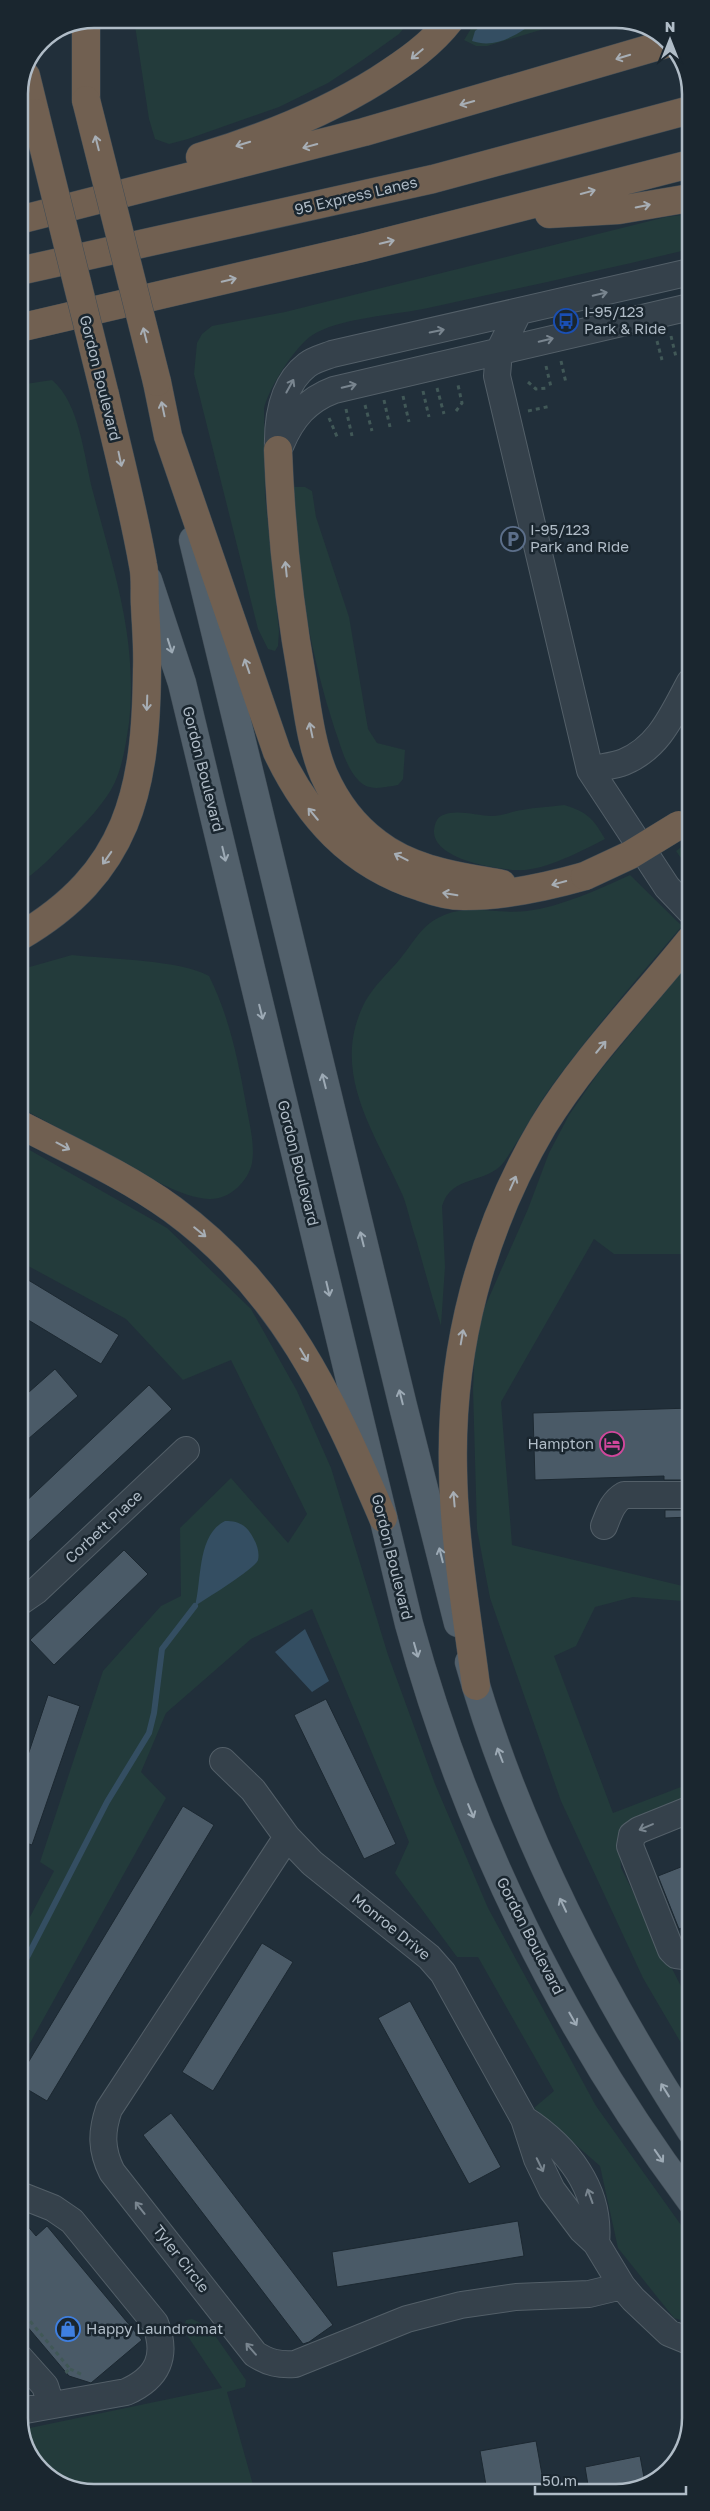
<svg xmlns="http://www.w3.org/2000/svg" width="710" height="2511" font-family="'Golos Text',sans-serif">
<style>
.green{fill:#233b3b}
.water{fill:#344e62}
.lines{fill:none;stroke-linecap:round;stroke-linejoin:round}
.stream{stroke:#344e62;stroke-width:6}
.building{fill:#4a5a67;stroke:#1c2831}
.minor-casing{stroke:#535f68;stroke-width:28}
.major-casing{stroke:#3e4a54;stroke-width:29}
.highway-casing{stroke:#404c55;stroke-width:29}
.path{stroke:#415857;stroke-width:3;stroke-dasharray:4 4;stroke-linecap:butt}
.minor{stroke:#35414b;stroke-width:26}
.major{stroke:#52606b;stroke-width:28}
.highway{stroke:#716051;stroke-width:28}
.highway-bridge-casing{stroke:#404c55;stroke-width:29;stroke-linecap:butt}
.highway-bridge{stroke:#716051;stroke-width:28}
.oneway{stroke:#a7aeb5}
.oneway2{stroke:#79858f}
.oneway3{stroke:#9daab5}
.labels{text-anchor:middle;stroke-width:5;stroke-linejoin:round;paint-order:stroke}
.street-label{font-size:15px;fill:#b0bcc7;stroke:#1a262f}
.poi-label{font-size:15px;fill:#b0bcc7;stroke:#1a262f;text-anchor:start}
.rim{fill:none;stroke:#b0bcc7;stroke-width:2.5}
</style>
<rect width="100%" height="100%" fill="#212f3a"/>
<!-- green -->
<path class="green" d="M134 19H411L399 34 364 59 328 83 279 107 188 139 169 144 155 139 149 119Z
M477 19H577L487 46H476L464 40Z
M690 214V249C603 270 515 289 428 308 395 315 337 318 311 336 294 348 269 388 264 408L265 495 279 631 278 646 275 651 268 649 258 629 194 374 197 343 202 334 212 326 285 312 666 217Z
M52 380C80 403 84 458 93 492 114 572 138 639 129 723 126 743 123 764 115 782 105 804 84 824 67 841 52 856 38 872 19 883V385Z
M289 487H305L312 491 316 517 349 617 368 729 377 743 405 750 403 779 398 785C384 787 370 792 359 781 346 768 341 746 335 730 309 651 297 570 289 487Z
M564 805C587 812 593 818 605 839 581 851 543 872 516 870 494 869 432 859 434 830 435 823 437 817 443 815 458 809 477 816 492 816 502 816 513 811 522 810 536 807 550 807 564 805Z
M690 840V871L676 851Z
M630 875 682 926C636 980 590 1033 548 1091 532 1114 520 1139 504 1162 486 1185 452 1174 442 1206L445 1267 441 1326C432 1297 424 1268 416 1239 411 1225 408 1209 403 1196 375 1132 328 1071 366 1000 375 985 389 972 400 959 412 945 420 927 438 918 467 902 496 915 527 911 563 906 597 890 630 875Z
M72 955C107 959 182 960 209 976 230 1018 239 1064 247 1110 250 1126 255 1146 252 1163 248 1182 229 1200 209 1199 181 1198 144 1174 119 1161 86 1143 53 1125 19 1107V970Z
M690 962 691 1254H614L594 1239 501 1402 512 1545 691 1588V1606L682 1601 633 1597 595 1607 576 1646 554 1656 613 1813 686 1785 683 1728 691 1727V1801L619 1841 621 1868 691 2006V2060L643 1978 561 1801 490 1598 477 1529 473 1389 475 1345 483 1311 528 1209 549 1153 569 1115 599 1072Z
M19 1144 167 1228 251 1309 297 1391 331 1468 388 1655 435 1784 488 1908 596 2106 691 2239V2323L674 2318 618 2248 600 2166 534 2108 554 2091 478 1957H457L395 1873 409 1842 312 1609 251 1639 166 1713 141 1772 166 1798 20 2061V1936L54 1871 40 1862 103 1671 161 1606 181 1596 180 1528 231 1478 288 1543 307 1514 231 1360 183 1380 126 1319 19 1261Z
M192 2319 209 2327 246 2380 245 2387 227 2392 255 2492H88L44 2474 20 2430 222 2388 183 2329 186 2320Z"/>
<!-- water -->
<path class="water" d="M490 19H540C520 32 498 50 472 41L475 31Z
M225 1521C237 1521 245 1524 251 1534 256 1542 260 1551 258 1560 256 1568 206 1599 195 1606 202 1579 197 1535 225 1521Z
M305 1629 329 1681 312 1692 275 1652Z"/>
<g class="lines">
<!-- stream -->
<path class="stream" d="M20 1971 107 1802 149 1733 154 1713 162 1649 195 1606"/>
</g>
<!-- building -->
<path class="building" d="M20 1275 119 1335 101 1364 20 1315Z
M55 1369 78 1396 20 1446V1400Z
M149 1385 172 1409 20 1550V1507Z
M691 1408V1480H664V1476L535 1480 533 1413Z
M665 1510H691V1517L665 1518Z
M124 1550 148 1574 54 1665 30 1640Z
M48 1695 80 1706 32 1845 20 1841V1779Z
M326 1699 396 1844 364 1859 294 1715Z
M183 1806 214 1825 47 2101 20 2085V2076Z
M691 1863V1924L679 1929 658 1876Z
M262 1943 293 1962 213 2091 182 2072Z
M410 2001 501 2167 469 2184 378 2018Z
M171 2113 333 2325 309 2342 303 2344 143 2135Z
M20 2217 36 2236 47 2226 142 2340 91 2383 69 2376 20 2318Z
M518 2221 524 2256 337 2287 332 2252Z
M536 2441 545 2491H487L480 2451Z
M640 2456 645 2483 632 2491H589L585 2467Z"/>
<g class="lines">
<defs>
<path id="minor" d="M518 313 499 351 497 376 590 770 667 887 690 911
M281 444C292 418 307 400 334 390L690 307
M278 450C277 420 281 385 307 365 313 360 324 357 332 354L690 272
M590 770C601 767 614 766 624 762 660 747 673 713 690 682
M604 1526C609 1514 612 1502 624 1495H691
M20 1602 36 1591 186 1450
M223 1761 253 1790 287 1837 312 1863 429 1957 443 1973 524 2119 537 2159 552 2190 582 2230 596 2243 622 2286 633 2299 669 2333 691 2342
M691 1809 639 1830 632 1835 630 1846 671 1950 676 1955 691 1957
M287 1837 109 2109C101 2132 101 2150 112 2172L255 2354C269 2363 279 2365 295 2364L407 2319 461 2305 516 2297 589 2294 622 2286
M524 2119C567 2147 601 2189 596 2243
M20 2195 53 2208 72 2221 155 2323C168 2356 158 2378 126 2392L20 2411
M20 2358 45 2386 51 2405"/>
<path id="major" d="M193 540 403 1406 458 1623
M148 580 182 683 409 1624C466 1832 562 2028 691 2201
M469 1662C516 1829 597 1986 691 2131"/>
<path id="highway" d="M26 76 35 113
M86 100V21
M200 157C263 138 322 115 378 80 406 62 431 45 451 19
M549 214 619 210 690 198
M19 220 364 132 669 43
M19 271 433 179 690 110
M19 328 362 248 690 164
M157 382 168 436 277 752C308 817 351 865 421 887 435 892 451 897 466 896 506 896 546 887 585 876
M278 450C281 529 289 606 303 683 308 714 312 747 324 775 336 802 354 826 377 843 413 871 460 876 502 884
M19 937C129 873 146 790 147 670 148 649 146 628 145 606 144 593 146 578 143 565 133 508 118 451 105 395
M19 1124C71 1151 125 1175 172 1209 282 1289 331 1397 383 1518
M476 1686C467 1615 454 1542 453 1470 450 1349 481 1231 543 1126 584 1059 641 1001 690 940"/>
</defs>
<!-- minor casing -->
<use href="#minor" class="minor-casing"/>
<!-- major casing -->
<use href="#major" class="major-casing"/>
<!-- highway casing -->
<use href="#highway" class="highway-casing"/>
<!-- path -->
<path class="path" d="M687 334 690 345
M671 336 676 357
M657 341 662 360
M561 361 566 383
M546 366 551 387
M528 382 536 389 547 388
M437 388 444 414
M423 391 429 417
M403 396 409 422
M384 400 390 427
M365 405 372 431
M346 409 352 436
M456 411 462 403 458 385
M528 411 551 406
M329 418 338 439
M20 2309 70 2369 64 2374
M70 2369 83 2375"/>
<!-- minor -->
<use href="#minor" class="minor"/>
<!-- major -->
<use href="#major" class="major"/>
<!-- highway -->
<use href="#highway" class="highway"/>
<defs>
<path id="highway-bridge" d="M86 100 157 382
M35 113 105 395
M585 876 630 855 679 825"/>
</defs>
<!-- highway-bridge casing -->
<use href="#highway-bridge" class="highway-bridge-casing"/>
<!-- highway-bridge -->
<use href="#highway-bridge" class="highway-bridge"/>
</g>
<!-- one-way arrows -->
<defs><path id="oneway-shaft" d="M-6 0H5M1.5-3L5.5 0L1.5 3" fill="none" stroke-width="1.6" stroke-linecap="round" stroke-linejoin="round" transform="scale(1.25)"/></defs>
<g class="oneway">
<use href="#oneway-shaft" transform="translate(417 54) rotate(140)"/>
<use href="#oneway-shaft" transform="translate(623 57) rotate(163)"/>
<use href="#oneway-shaft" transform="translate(467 103) rotate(164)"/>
<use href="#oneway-shaft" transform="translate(97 143) rotate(-104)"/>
<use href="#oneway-shaft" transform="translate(243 144) rotate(163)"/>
<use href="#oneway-shaft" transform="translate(310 146) rotate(165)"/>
<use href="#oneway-shaft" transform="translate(588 192) rotate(-15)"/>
<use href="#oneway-shaft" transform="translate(643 206) rotate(-11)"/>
<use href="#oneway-shaft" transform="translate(387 242) rotate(-14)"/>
<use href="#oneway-shaft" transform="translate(229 280) rotate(-13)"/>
<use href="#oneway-shaft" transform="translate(145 335) rotate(-104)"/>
<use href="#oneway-shaft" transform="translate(163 409) rotate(-102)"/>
<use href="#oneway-shaft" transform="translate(120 459) rotate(78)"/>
<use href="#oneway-shaft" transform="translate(286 569) rotate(-96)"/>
<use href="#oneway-shaft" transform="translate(247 666) rotate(-109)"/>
<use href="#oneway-shaft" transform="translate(147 703) rotate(92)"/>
<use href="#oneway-shaft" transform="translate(311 730) rotate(-102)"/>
<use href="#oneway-shaft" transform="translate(313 814) rotate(-130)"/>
<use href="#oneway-shaft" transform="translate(401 857) rotate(-153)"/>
<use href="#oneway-shaft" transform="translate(107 858) rotate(125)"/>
<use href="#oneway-shaft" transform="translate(559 883) rotate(165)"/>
<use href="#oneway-shaft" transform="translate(450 894) rotate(-171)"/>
<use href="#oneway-shaft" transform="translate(601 1047) rotate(-50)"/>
<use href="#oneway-shaft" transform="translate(63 1146) rotate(28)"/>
<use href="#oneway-shaft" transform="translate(513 1183) rotate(-66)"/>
<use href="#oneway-shaft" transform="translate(200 1232) rotate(39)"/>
<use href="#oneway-shaft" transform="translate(462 1337) rotate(-80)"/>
<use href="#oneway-shaft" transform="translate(304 1355) rotate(59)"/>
<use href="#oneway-shaft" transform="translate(454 1499) rotate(-95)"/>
</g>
<g class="oneway2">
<use href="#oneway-shaft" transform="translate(600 294) rotate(-13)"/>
<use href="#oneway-shaft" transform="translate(437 331) rotate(-12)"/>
<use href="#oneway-shaft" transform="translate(546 340) rotate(-13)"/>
<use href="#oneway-shaft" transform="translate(290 386) rotate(-61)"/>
<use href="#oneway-shaft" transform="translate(349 386) rotate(-13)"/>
<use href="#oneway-shaft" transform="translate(646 1827) rotate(157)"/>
<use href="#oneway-shaft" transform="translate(540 2165) rotate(64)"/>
<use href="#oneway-shaft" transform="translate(590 2196) rotate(-110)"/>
<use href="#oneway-shaft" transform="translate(140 2208) rotate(-128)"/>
<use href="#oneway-shaft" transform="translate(251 2349) rotate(-131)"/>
</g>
<g class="oneway3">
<use href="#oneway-shaft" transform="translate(170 646) rotate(72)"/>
<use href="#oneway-shaft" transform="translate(224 854) rotate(77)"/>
<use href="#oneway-shaft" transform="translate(261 1012) rotate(76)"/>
<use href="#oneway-shaft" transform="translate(324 1081) rotate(-104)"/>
<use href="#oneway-shaft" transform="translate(362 1239) rotate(-104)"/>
<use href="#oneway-shaft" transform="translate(328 1289) rotate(77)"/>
<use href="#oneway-shaft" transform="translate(401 1397) rotate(-104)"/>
<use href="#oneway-shaft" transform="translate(441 1555) rotate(-104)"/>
<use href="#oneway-shaft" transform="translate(416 1650) rotate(74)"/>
<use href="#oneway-shaft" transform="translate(500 1755) rotate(-111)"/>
<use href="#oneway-shaft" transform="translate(471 1811) rotate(67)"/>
<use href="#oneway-shaft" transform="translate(563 1905) rotate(-115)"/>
<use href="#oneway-shaft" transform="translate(573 2019) rotate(60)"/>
<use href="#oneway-shaft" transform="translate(665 2090) rotate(-122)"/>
<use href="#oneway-shaft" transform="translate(659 2156) rotate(55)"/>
</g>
<!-- icons -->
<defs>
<symbol id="bus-ring" viewBox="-11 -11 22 22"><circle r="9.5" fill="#1a262f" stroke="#1a4fb4" stroke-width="1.5"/><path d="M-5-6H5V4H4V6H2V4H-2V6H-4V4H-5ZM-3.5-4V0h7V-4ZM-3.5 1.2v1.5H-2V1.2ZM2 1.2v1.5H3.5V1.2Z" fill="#1a4fb4"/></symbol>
<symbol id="parking-ring" viewBox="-11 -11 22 22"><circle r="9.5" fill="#1a262f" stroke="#5c6f8a" stroke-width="1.5"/><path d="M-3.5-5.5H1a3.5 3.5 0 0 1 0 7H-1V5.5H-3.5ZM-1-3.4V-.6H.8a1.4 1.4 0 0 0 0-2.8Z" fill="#5c6f8a"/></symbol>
<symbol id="hotel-ring" viewBox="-11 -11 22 22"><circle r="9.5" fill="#1a262f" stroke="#d1479c" stroke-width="1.5"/><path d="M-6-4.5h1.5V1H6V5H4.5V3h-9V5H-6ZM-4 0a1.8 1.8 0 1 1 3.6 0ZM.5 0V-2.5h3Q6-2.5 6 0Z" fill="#d1479c"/></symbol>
<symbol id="shop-ring" viewBox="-11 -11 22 22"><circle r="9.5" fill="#1a262f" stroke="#3f7fe0" stroke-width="1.5"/><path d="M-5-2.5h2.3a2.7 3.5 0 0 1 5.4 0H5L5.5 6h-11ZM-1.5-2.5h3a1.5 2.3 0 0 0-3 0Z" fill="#3f7fe0"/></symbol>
</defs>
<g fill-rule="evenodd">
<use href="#bus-ring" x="552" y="307" width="28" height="28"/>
<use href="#parking-ring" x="499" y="525" width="28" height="28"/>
<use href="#hotel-ring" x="598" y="1430" width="28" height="28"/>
<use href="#shop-ring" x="54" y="2315" width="28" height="28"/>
</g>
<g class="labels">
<!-- street labels -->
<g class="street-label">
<text transform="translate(356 196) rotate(-13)" y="5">95 Express Lanes</text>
<text transform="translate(100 378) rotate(76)" y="5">Gordon Boulevard</text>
<text transform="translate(203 769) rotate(76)" y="5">Gordon Boulevard</text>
<text transform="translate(298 1163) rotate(76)" y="5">Gordon Boulevard</text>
<text transform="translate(104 1527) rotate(-43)" y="5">Corbett Place</text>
<text transform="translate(392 1557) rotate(76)" y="5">Gordon Boulevard</text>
<text transform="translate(391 1927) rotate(39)" y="5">Monroe Drive</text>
<text transform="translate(530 1936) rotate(63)" y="5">Gordon Boulevard</text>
<text transform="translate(181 2259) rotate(52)" y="5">Tyler Circle</text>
</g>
<!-- poi labels -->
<g class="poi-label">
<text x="584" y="317">I-95/123<tspan x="584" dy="17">Park &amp; Ride</tspan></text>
<text x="530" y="535">I-95/123<tspan x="530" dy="17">Park and Ride</tspan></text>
<text x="594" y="1449" text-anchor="end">Hampton</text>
<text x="86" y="2334">Happy Laundromat</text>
</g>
</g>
<!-- crop -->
<path d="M0 0H710V2511H0ZM94 28H616A66 66 0 0 1 682 94V2418A66 66 0 0 1 616 2484H94A66 66 0 0 1 28 2418V94A66 66 0 0 1 94 28Z" fill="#1a262f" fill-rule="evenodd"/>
<path class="rim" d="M94 28H616A66 66 0 0 1 682 94V2418A66 66 0 0 1 616 2484H94A66 66 0 0 1 28 2418V94A66 66 0 0 1 94 28Z"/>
<!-- north arrow -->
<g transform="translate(670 40)" stroke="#1a262f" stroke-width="4" paint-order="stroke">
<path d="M0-4L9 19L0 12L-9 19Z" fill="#b0bcc7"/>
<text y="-8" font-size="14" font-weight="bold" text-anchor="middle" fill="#b0bcc7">N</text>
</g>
<!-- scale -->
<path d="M535 2486v8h151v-8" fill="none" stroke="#b0bcc7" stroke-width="2.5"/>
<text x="542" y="2486" font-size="15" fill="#b0bcc7" stroke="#1a262f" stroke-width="4" paint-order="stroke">50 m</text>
</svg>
